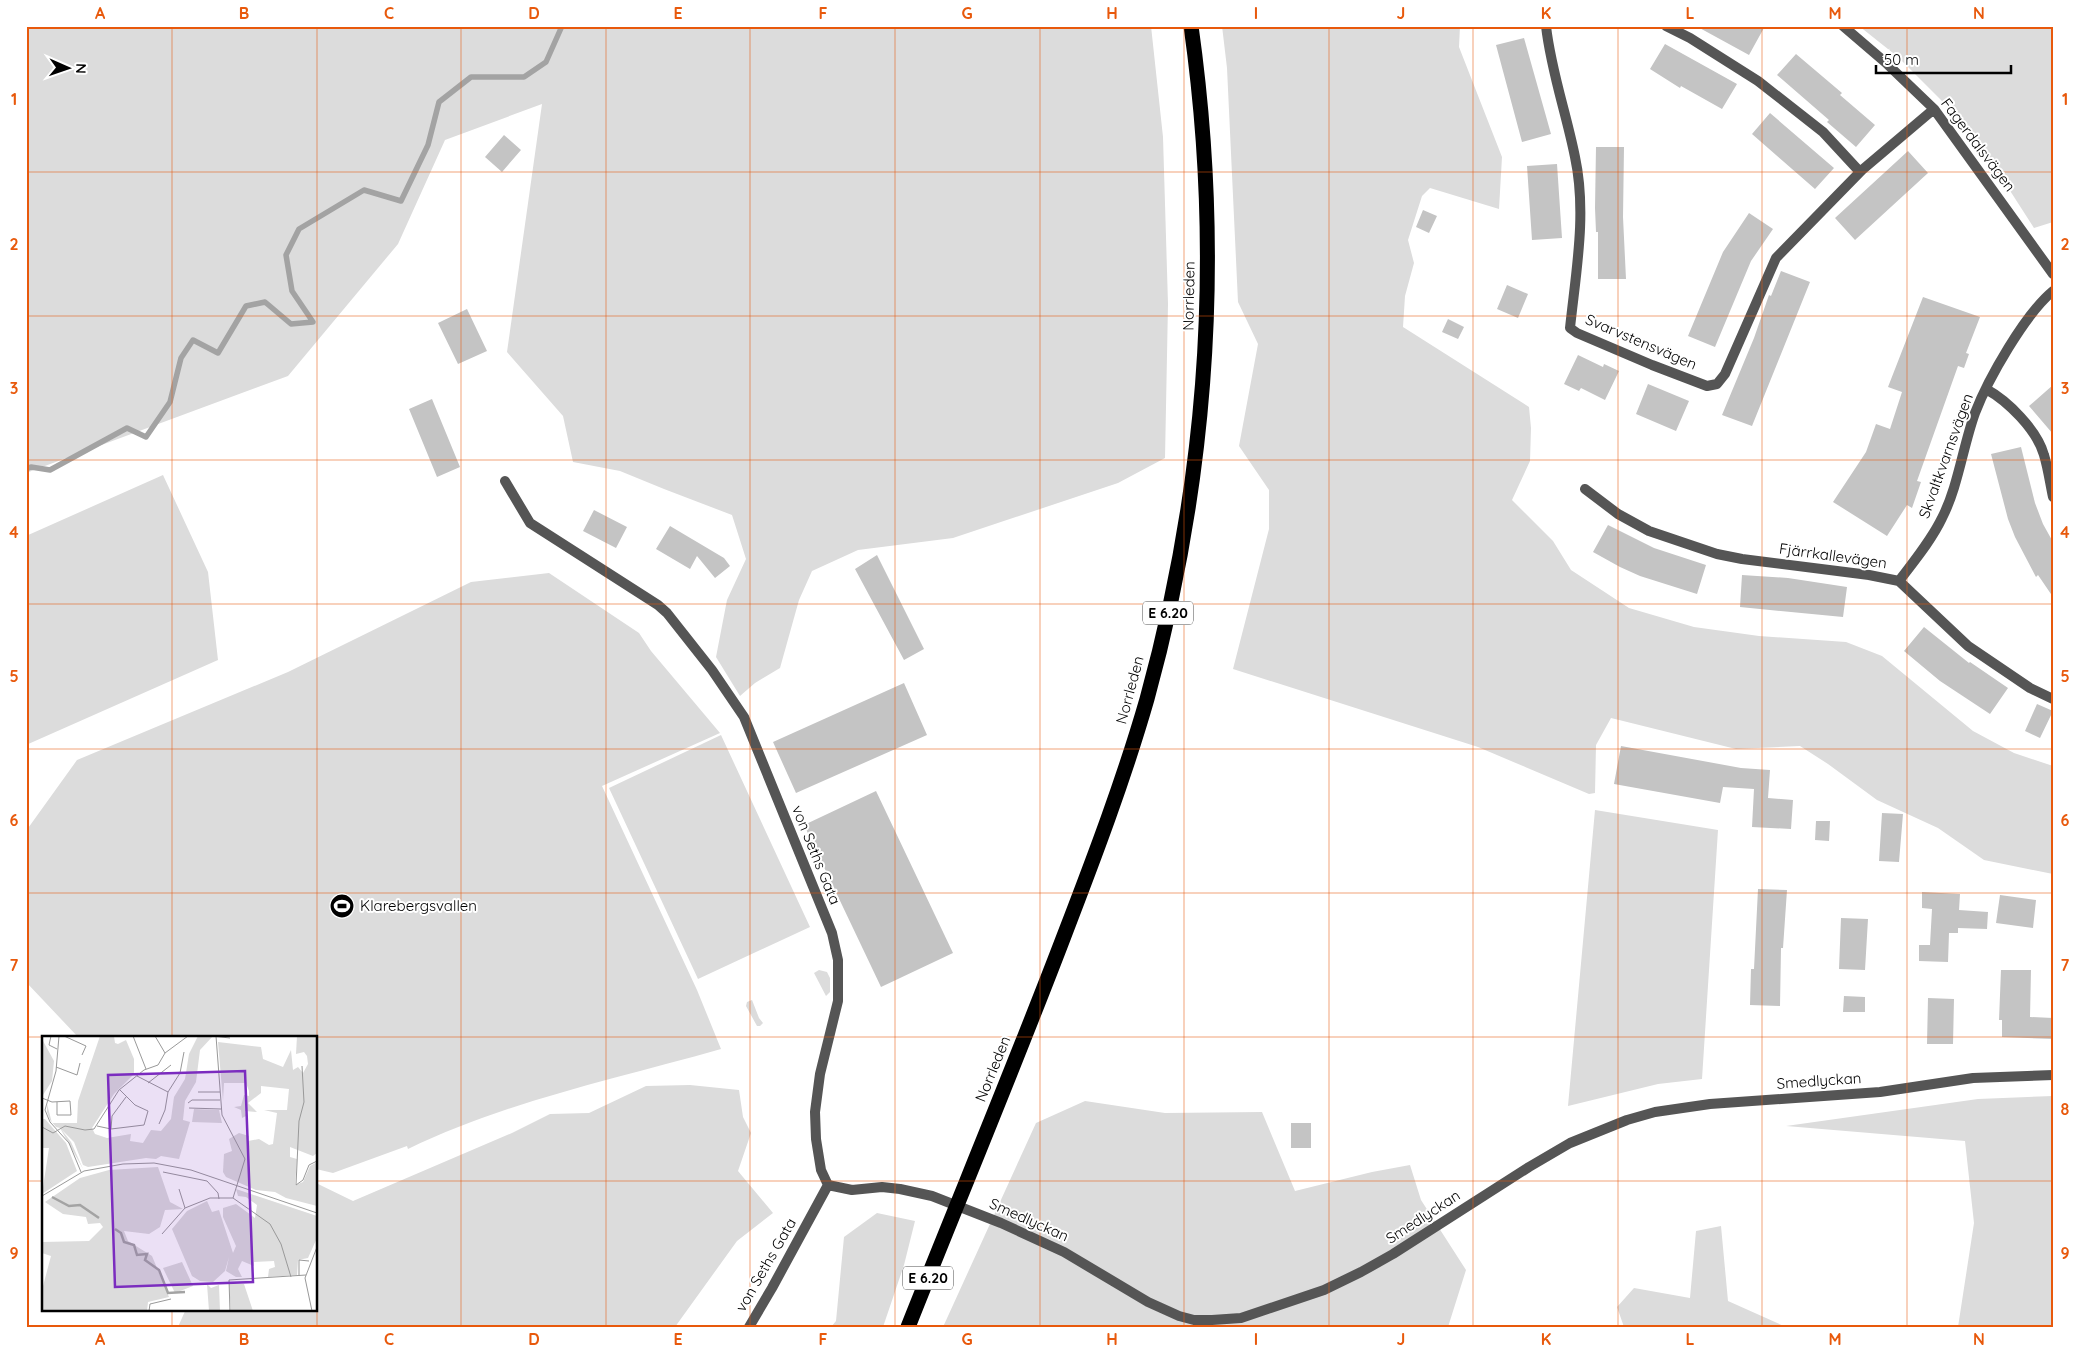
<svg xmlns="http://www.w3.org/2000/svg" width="2079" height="1353" font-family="Quicksand,sans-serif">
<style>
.green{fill:#dcdcdc}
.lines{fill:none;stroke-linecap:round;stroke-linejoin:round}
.stream{stroke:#a3a3a3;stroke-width:5.5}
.building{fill:#c4c4c4}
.street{stroke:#555;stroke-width:10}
.highway{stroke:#000;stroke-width:15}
.grid{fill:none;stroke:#e8590c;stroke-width:1;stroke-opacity:0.55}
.labels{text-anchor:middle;stroke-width:4;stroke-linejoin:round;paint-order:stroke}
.shield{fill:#fff;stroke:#4c4c4c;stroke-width:1}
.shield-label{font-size:14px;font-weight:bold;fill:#000}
.street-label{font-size:15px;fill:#000;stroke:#fff}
.poi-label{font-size:15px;fill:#000;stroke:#fff;text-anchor:start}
.inset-river{fill:none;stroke:#a3a3a3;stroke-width:2.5}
.inset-road{fill:none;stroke:#999;stroke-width:1}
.view{fill:#7b2cbf;fill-opacity:0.15;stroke:#7b2cbf;stroke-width:2.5}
.inset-edge{fill:none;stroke:#000;stroke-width:2.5}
.neatline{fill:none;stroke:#e8590c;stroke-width:2}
.grid-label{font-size:16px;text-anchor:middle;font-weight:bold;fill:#e8590c}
</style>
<rect width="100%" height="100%" fill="#fff"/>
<!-- green -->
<path class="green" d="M26 26H1151L1163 137 1168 304 1165 458 1118 483 953 538 858 550 812 571 799 600 780 668 755 683 740 696 716 657 727 600 746 559 732 515 664 489 620 471 573 462 563 416 507 352 542 104 445 140 398 244 288 376 26 473Z
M1222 26H1460L1459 47 1502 157 1499 209 1430 188 1422 196 1408 240 1414 263 1405 296 1403 327 1529 407 1531 428 1530 461 1512 500 1553 541 1571 570 1629 608 1694 627 1759 636 1846 642 1882 656 1973 731 2014 753 2053 766V874L1984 860 1938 828 1877 800 1828 764 1800 746 1736 749 1611 718 1596 745 1595 793 1589 794 1478 747 1233 669 1269 529V490L1239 446 1258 344 1238 302 1227 68Z
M1859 26H2053V222L2034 228 1971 130 1898 57Z
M163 475 208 572 218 660 26 745V536Z
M549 573 639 633 651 651 720 733 602 786 697 990 721 1049C616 1079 507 1101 408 1149L407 1146 333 1173 316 1169V1037H78L26 982V831L77 760 288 672 471 582Z
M721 735 810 927 698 979 609 788Z
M1595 810 1718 830 1702 1079 1658 1084 1568 1106Z
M819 970 827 972 830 978V992L826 996 814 973Z
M752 1000 759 1018 763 1023 760 1026H757L746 1006 747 1002Z
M690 1085 739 1090 743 1117 751 1133 738 1171 773 1213 737 1241 675 1327H178L186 1309H316V1183L353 1201 512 1133 550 1114 589 1113 646 1086Z
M2053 1096V1327H1958L1974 1223 1965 1141 1786 1126 1978 1099Z
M1085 1101 1165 1113 1262 1112 1295 1191 1372 1172 1410 1165 1421 1200 1466 1270 1448 1327H943L1036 1123Z
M877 1213 915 1221 904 1265 883 1327H831L836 1321 844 1237Z
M1721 1226 1728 1301 1786 1327H1624L1617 1307 1634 1288 1690 1298 1696 1231Z"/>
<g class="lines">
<!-- stream -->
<path class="stream" d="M26 469 31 467 50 470 127 428 146 437 170 402 181 358 193 340 218 353 246 306 265 302 291 324 313 322 292 291 286 255 299 229 364 190 401 201 428 145 439 102 471 77H524L546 62 562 26"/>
</g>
<!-- building -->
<path class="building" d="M1696 26H1765L1749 55Z
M1524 38 1551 134 1522 142 1496 45Z
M1665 44 1737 84 1722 109 1681 86 1680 88 1650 69Z
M1796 54 1842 93 1840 95 1875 125 1856 147 1827 122 1829 120 1777 75Z
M1770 113 1834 168 1815 189 1752 134Z
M504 135 521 150 502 172 485 157Z
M1596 147H1624L1623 217 1626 279H1598V232H1596L1595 208Z
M1908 151 1928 173 1855 240 1835 218Z
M1557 164 1562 238 1532 240 1527 166Z
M1423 210 1437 216 1429 233 1416 227Z
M1749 213 1773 229 1751 261 1715 347 1688 336 1723 252Z
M1781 271 1810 282 1752 426 1722 415 1754 338 1769 295 1771 296Z
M1507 285 1528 294 1518 318 1497 309Z
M1923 297 1980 317 1966 353 1969 354 1964 368 1958 366 1917 481 1921 482 1912 508 1907 505 1887 536 1833 502 1866 452 1876 424 1890 429 1902 392 1888 387Z
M467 309 487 351 458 364 438 323Z
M1448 319 1464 327 1458 339 1442 332Z
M1578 355 1603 367 1604 364 1619 371 1605 400 1581 388 1579 391 1564 384Z
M1648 384 1689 401 1676 431 1636 414Z
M2053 385V434L2029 406Z
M432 399 460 467 437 477 409 409Z
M2021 447 2035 503 2043 524 2053 542V597L2038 575 2036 577 2015 537 2008 519 1991 454Z
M594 510 627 527 616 548 583 531Z
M1608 525 1654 548 1706 565 1697 594 1640 576 1620 567 1593 552Z
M670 526 724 558 730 566 715 578 697 556 690 569 656 549Z
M877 555 924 649 904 660 855 569Z
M1742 575 1788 578 1847 587 1843 617 1740 607Z
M1924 627 1969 663 1970 662 2008 688 1990 714 1940 681 1904 651Z
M904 683 927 735 796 793 773 742Z
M2037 704 2053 711 2040 738 2025 731Z
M1621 746 1741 768 1770 770 1768 798 1793 800 1791 829 1752 827 1754 789 1723 787 1720 803 1614 784Z
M876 791 953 953 881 987 804 825Z
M1882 813 1903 814 1899 862 1879 861Z
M1816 821H1830L1829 841 1815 840Z
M1758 889 1787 890 1783 948H1781L1780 1006 1750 1005 1751 969H1754Z
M1922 892 1960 894 1959 910 1988 912 1987 929 1958 928V933H1949L1948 962 1919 961V945H1930L1932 909 1922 908Z
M2000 895 2036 900 2033 928 1996 923Z
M1841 918 1868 919 1865 970 1839 969Z
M2001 970H2031L2030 1017 2053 1018V1039L2002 1037V1020H1999Z
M1844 996 1865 997V1012H1843Z
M1928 998 1954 999 1953 1044H1927Z
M1291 1123H1311V1148H1291Z"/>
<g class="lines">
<!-- street -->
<path class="street" d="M1546 26C1551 71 1566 112 1575 157 1587 213 1576 271 1570 328L1577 333 1652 365 1707 386 1717 384 1725 374 1776 258 1862 170 1934 109
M1666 26 1690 38 1758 81 1823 132 1860 172
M1843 26 1885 62 1934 109 2053 274
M1986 389C2008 401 2037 430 2044 455 2048 468 2050 483 2053 497
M505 481 530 523 658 605 667 613 712 670 744 717 832 933 838 960V1001L820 1074 815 1112 816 1139 821 1170 828 1185
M1585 489 1618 514 1649 531 1717 554 1742 559 1869 575 1899 581 1968 646 2030 688 2053 699
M1899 581C1914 561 1931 541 1942 518 1958 487 1963 446 1975 413 1988 379 2025 314 2053 291
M828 1185 852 1190 882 1187 900 1189 932 1196 1001 1223 1064 1252 1148 1302 1179 1316 1194 1320H1212L1241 1318 1324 1290 1361 1272 1393 1254 1529 1167 1570 1143 1627 1120 1655 1112 1710 1104 1880 1092 1973 1078 2053 1075
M749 1327 772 1288 828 1185"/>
<!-- highway -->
<path class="highway" d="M908 1327C960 1196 1014 1067 1064 936 1094 858 1124 779 1147 699 1208 478 1223 253 1191 26"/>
</g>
<!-- grid -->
<path class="grid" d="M172 26V1037M317 26V1327M461 26V1327M606 26V1327M750 26V1327M895 26V1327M1040 26V1327M1184 26V1327M1329 26V1327M1473 26V1327M1618 26V1327M1762 26V1327M1907 26V1327M26 172H2053M26 316H2053M26 460H2053M26 604H2053M26 749H2053M26 893H2053M26 1037H44M316 1037H2053M26 1181H44M316 1181H2053M172 1309V1327"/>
<!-- icons -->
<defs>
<symbol id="stadium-disc" viewBox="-11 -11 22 22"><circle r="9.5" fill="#000" stroke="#fff"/><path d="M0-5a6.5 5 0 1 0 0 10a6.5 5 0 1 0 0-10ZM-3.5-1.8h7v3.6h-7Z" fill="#fff"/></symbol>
</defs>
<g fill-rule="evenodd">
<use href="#stadium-disc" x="328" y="892" width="28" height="28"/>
</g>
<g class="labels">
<!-- shield labels -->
<g class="shield">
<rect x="1143" y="601.5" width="50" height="23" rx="4"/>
<rect x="903" y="1266.5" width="50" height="23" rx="4"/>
</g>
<g class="shield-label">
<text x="1168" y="618">E 6.20</text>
<text x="928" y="1283">E 6.20</text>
</g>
<!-- street labels -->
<g class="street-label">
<text transform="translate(1978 145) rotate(53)" y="5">Fagerdalsvägen</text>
<text transform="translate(1189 296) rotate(-89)" y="5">Norrleden</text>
<text transform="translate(1641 342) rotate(23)" y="5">Svarvstensvägen</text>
<text transform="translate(1946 456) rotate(-70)" y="5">Skvaltkvarnsvägen</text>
<text transform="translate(1833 556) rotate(8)" y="5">Fjärrkallevägen</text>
<text transform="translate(1130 690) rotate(-75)" y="5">Norrleden</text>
<text transform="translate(816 855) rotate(68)" y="5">von Seths Gata</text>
<text transform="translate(993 1069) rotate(-68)" y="5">Norrleden</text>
<text transform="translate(1819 1081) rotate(-4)" y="5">Smedlyckan</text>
<text transform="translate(1423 1217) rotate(-33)" y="5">Smedlyckan</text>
<text transform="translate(1029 1220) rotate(24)" y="5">Smedlyckan</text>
<text transform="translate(766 1265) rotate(-60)" y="5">von Seths Gata</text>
</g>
<!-- poi labels -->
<g class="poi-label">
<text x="360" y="911">Klarebergsvallen</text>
</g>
</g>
<!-- overview -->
<g transform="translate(42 1036)">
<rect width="275" height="275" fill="#fff"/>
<path d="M58 0H72L73 7 76 8 84 4 92 23V38L72 58 50 92 53 98 65 102 89 98 88 105 101 107 109 94 119 95 129 83 132 61 143 43 147 18 156 0H171L158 14 154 46 143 65 141 84 148 86 137 123 119 120 114 123 104 122 46 131 41 129 32 106 19 93 29 106 41 133 18 92 14 91 8 84 5 76V68L10 87H35L36 65ZM255 0H275V117L271 120 248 111V121L255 123 253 149 261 146 268 130 275 126V170L244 162 233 156 214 154 184 141 181 136 182 118 190 115 187 103 197 97 207 100 206 105 217 103 227 109 231 108 235 77 222 74H245L247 53 219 50V57L206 67 215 76 203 75 204 80 200 82 199 74 192 71 199 70 202 59 207 60V55L204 47H182L181 65 176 6 219 11 221 23 241 31 249 14 251 34 256 31 261 37 266 28 265 20 262 16 254 18ZM0 3 12 25 10 45 1 59ZM152 73 177 74 180 87 150 86ZM0 83H3L24 107 35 135 0 158 7 112H0ZM116 131 128 166 141 173 123 174 118 191 107 198 82 195 86 205 110 220 127 261 106 266 105 275H0V254L9 220 0 217V206L47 205 61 191 58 187 46 188 44 181 21 178 3 166 38 142 67 134ZM194 153 275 180V202L266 222 256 224 255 239 226 241 227 233 233 231 232 225 212 226V230L200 225 196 233 200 241H194L184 235 187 221 183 235 171 246 158 245 150 240 130 193 145 175 165 165 170 176 177 174 191 217 194 210 181 181V172L194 168 213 182 215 169 204 161 196 160ZM140 226 151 250 133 257 121 232ZM165 248 169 252 177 249 178 275H167ZM187 248H202L211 275H189Z" fill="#dcdcdc"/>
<path class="inset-river" d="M10 161 27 170 38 169 57 182M73 193 79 197 82 206 92 209 95 219 105 218 103 224 117 234 126 257 143 256"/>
<path class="inset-road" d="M9 0 7 9 15 13M17 0 14 35 3 74 8 86 27 107 39 136M22 0 44 10 40 19M91 0 104 33M113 0 123 17M170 0 188 2M174 0 180 79 203 123 191 162M260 30 262 66 257 85 254 149 261 144 267 129 275 125M14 31 35 39 38 27M95 40 126 56M106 47 129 29M156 56H178M0 62 10 66 28 65 29 79H15V66M146 67 150 64H178M147 72 179 73M117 88 123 74 126 56 138 37 142 16M55 90 69 93 102 89 106 75 93 69 78 54M0 91 11 97 23 90 43 94 52 93 77 54 102 34 116 29 123 17 146 0M69 93 70 80 84 61M121 136 165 145 176 157 177 163M137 153 143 172M0 160 42 135 81 128 112 127 149 134 275 177M120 198 143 172 168 162H191L228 188 239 208 249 241M257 240V224L267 225M107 275 108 268 129 263M188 275 187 244 264 239M270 275 263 242 275 211"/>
<path class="view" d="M203 35 211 246 73 251 66 39Z"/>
<rect width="275" height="275" class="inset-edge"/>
</g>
<!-- border -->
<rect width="2079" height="1353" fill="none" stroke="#ffffff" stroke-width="55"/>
<!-- north arrow -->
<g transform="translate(68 68) rotate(92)" stroke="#ffffff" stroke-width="4" paint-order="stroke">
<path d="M0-4L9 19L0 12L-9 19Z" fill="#000000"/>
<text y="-8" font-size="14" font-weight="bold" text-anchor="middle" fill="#000000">N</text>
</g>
<!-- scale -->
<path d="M1876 65v8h135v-8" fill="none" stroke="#000000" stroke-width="2.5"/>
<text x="1884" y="65" font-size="15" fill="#000000" stroke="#ffffff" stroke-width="4" paint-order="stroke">50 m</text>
<rect x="28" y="28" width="2024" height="1298" class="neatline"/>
<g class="grid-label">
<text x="100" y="19">A</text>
<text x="244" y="19">B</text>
<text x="389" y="19">C</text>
<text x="534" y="19">D</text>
<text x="678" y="19">E</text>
<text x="823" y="19">F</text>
<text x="967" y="19">G</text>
<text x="1112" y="19">H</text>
<text x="1256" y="19">I</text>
<text x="1401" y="19">J</text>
<text x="1546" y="19">K</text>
<text x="1690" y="19">L</text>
<text x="1835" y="19">M</text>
<text x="1979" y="19">N</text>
<text x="14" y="105">1</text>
<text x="2065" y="105">1</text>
<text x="14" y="250">2</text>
<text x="2065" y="250">2</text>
<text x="14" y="394">3</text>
<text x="2065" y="394">3</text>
<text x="14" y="538">4</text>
<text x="2065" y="538">4</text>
<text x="14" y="682">5</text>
<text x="2065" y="682">5</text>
<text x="14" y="826">6</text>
<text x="2065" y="826">6</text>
<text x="14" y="971">7</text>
<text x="2065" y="971">7</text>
<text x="14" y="1115">8</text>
<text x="2065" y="1115">8</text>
<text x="14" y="1259">9</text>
<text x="2065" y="1259">9</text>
<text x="100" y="1345">A</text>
<text x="244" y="1345">B</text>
<text x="389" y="1345">C</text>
<text x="534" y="1345">D</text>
<text x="678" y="1345">E</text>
<text x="823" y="1345">F</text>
<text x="967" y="1345">G</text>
<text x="1112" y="1345">H</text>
<text x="1256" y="1345">I</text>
<text x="1401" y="1345">J</text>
<text x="1546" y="1345">K</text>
<text x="1690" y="1345">L</text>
<text x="1835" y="1345">M</text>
<text x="1979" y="1345">N</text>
</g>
</svg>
